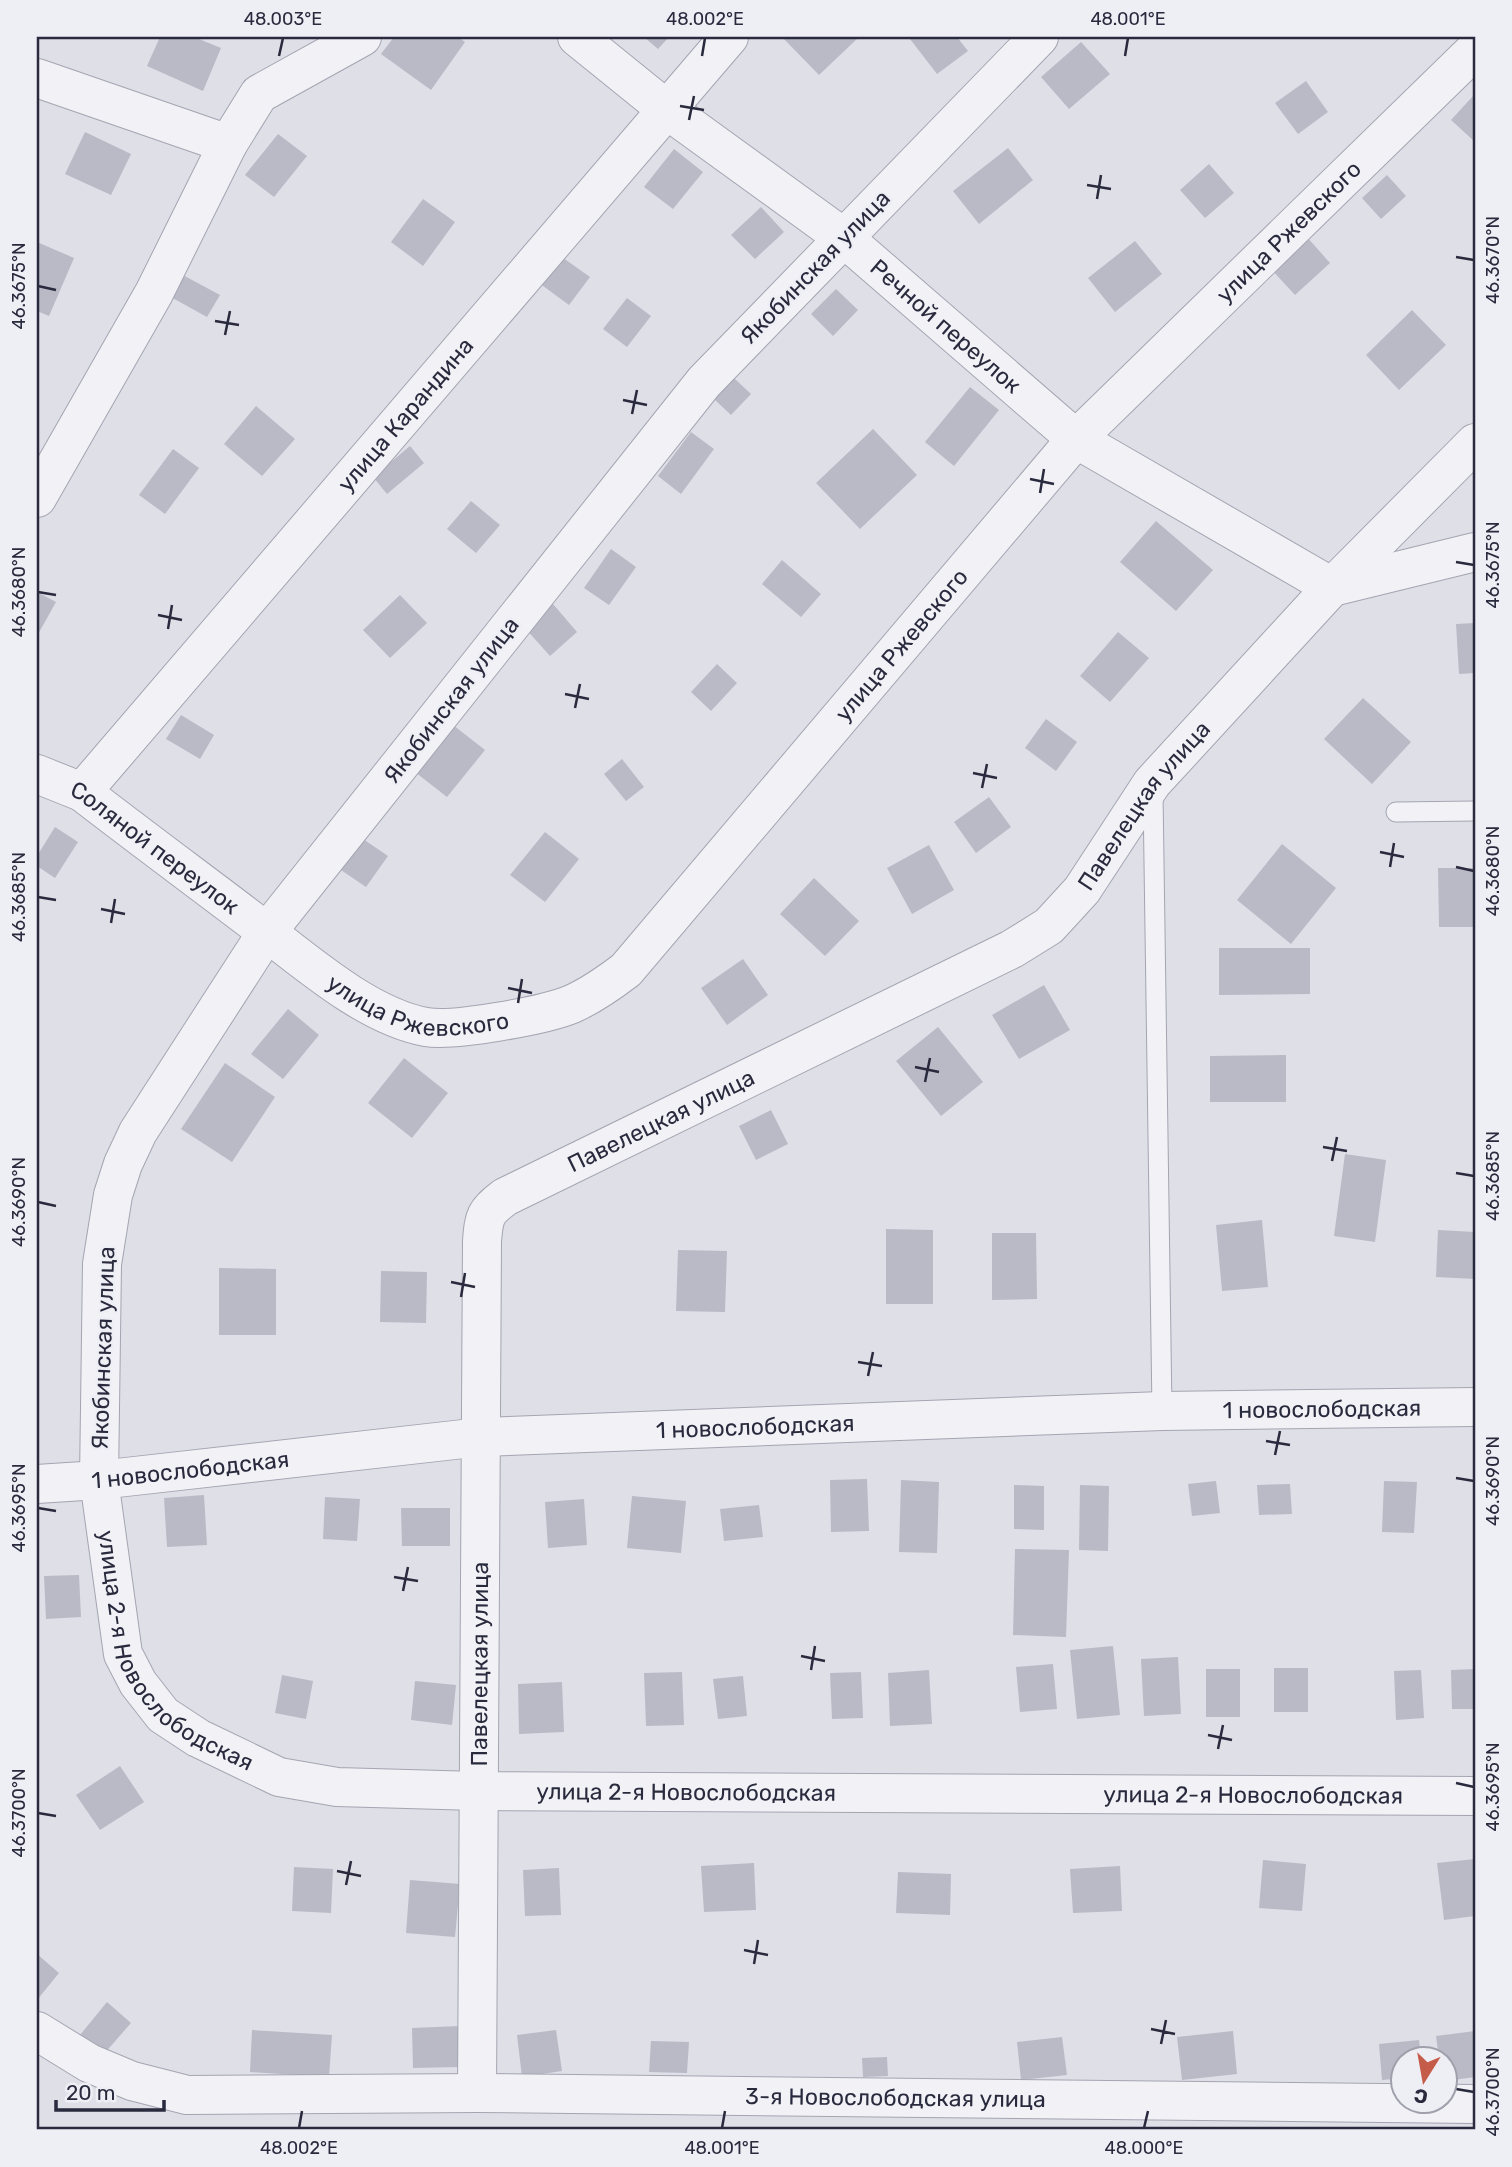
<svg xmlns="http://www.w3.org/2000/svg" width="1512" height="2167" font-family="Rubik,sans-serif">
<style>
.building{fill:#b9bac6}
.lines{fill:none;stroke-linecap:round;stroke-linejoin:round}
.service-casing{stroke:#a4a5b1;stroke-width:21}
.minor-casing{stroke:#a4a5b1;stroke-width:40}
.service{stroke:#f1f1f6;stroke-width:19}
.minor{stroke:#f1f1f6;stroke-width:38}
.ticks{fill:none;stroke:#292a3d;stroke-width:2.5}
.labels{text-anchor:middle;stroke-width:5;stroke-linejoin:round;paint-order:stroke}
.street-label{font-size:23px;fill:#292a3d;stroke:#eeeff5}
.neatline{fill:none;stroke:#292a3d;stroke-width:2.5}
.ticks-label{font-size:18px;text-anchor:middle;fill:#292a3d}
</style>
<rect width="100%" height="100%" fill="#dedfe7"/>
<!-- building -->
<path class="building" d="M160 37H194L221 48 203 91 147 66Z
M394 37H458L465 42 431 90 381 54Z
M644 37H669L658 49Z
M782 37H859L819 75Z
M912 37H957L968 51 937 74 910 39Z
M1081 42 1110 74 1069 109 1041 77Z
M1306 81 1328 112 1298 134 1275 103Z
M1473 96 1475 98V142L1451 120Z
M85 132 131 154 111 195 65 174Z
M278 134 307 156 274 197 245 175Z
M1008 148 1033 180 979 224 953 191Z
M674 149 703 172 673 209 644 187Z
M1209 164 1234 193 1205 218 1180 190Z
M1387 175 1406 196 1381 219 1362 198Z
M423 199 455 222 423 266 391 242Z
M761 207 784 232 755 259 731 235Z
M1307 237 1330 263 1295 295 1271 269Z
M1135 241 1162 274 1115 312 1088 278Z
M37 242 74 258 49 316 37 311Z
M559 255 590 277 569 305 539 283Z
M181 274 220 295 207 317 169 296Z
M836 289 858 310 833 336 811 314Z
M627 298 651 316 627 347 603 329Z
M1412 310 1446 345 1399 390 1366 355Z
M734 378 751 394 731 415 714 399Z
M970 387 999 410 954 466 925 442Z
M256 406 295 439 262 476 224 444Z
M873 429 917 475 860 529 816 483Z
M691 432 714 449 681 494 658 476Z
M410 446 424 463 387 494 373 477Z
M173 449 199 468 165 514 139 495Z
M471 501 500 525 476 553 447 529Z
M1156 521 1213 570 1176 611 1120 562Z
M611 549 636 567 609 605 584 588Z
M782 560 821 594 801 617 762 584Z
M37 592 56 602 37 636Z
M400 595 427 623 390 658 363 630Z
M553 604 577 632 550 656 525 628Z
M1475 623V673L1459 674 1456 624Z
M1118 632 1149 658 1110 702 1080 676Z
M717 664 737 683 711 711 691 692Z
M1363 698 1411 742 1372 784 1324 739Z
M181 715 214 735 200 759 166 739Z
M1046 719 1077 742 1056 771 1025 748Z
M453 725 485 750 447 797 415 772Z
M622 759 644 787 626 801 604 774Z
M989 797 1011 827 976 853 954 822Z
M55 827 78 842 55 878 37 866V856Z
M545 832 579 859 545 902 510 875Z
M363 839 388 856 366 887 341 870Z
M1282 844 1336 888 1291 944 1237 900Z
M929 845 954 890 912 914 887 868Z
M1438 868H1475V927H1439Z
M814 878 859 921 825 956 780 914Z
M1219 948H1310V994L1219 995Z
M743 959 768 995 727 1025 701 988Z
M1044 985 1070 1030 1019 1059 992 1015Z
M288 1009 319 1035 283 1079 251 1054Z
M938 1027 983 1082 941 1116 896 1061Z
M1286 1055V1102H1210V1056Z
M404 1058 448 1093 412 1138 368 1103Z
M225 1063 275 1097 232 1162 181 1129Z
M771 1110 788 1144 756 1160 739 1126Z
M1345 1154 1386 1160 1375 1242 1334 1236Z
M1262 1220 1268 1287 1222 1291 1216 1225Z
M886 1229 933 1230V1304H886Z
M1438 1230 1475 1232V1279L1436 1277Z
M992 1233H1036L1037 1299 992 1300Z
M678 1250 727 1251 725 1312 676 1311Z
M219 1268 276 1269V1335H219Z
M381 1271 427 1272 426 1323 380 1322Z
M867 1479 869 1531 831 1532 830 1480Z
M901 1480 939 1482 937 1553 899 1552Z
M1216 1481 1220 1513 1192 1516 1188 1484Z
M1384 1481 1417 1482 1414 1533 1382 1532Z
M1290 1484 1292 1514 1259 1515 1257 1485Z
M1014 1485 1044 1486V1530L1014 1529Z
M1080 1485 1109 1486 1108 1551 1079 1550Z
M204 1495 207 1545 167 1547 164 1498Z
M632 1496 686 1501 681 1553 627 1548Z
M325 1497 360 1499 357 1541 323 1539Z
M584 1499 587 1545 548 1548 545 1502Z
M759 1505 763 1537 724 1541 720 1509Z
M401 1508H450V1546H402Z
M1015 1549 1069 1550 1066 1637 1013 1635Z
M79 1575 81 1617 46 1619 44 1576Z
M1113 1646 1120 1715 1077 1719 1070 1650Z
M1178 1657 1181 1714 1144 1716 1141 1659Z
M1053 1664 1057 1709 1020 1712 1016 1667Z
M1274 1668H1308V1712H1274Z
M1206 1669H1240V1717H1206Z
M1475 1669V1709H1452L1451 1670Z
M929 1670 932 1724 890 1726 888 1673Z
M1421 1670 1424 1718 1396 1720 1394 1671Z
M682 1672 684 1725 646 1726 644 1673Z
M861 1672 863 1718 832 1719 830 1673Z
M282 1675 313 1681 306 1719 275 1713Z
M743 1676 747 1716 718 1719 713 1679Z
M415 1681 456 1685 452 1725 411 1720Z
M562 1682 564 1732 519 1734 518 1684Z
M120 1766 144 1802 100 1830 76 1795Z
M1475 1859V1916L1444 1920 1437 1863Z
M1263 1860 1306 1864 1302 1911 1259 1908Z
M754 1863 756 1910 704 1912 701 1866Z
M1120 1866 1122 1911 1073 1913 1070 1869Z
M294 1867 333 1869 331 1913 292 1911Z
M559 1868 561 1915 525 1916 523 1870Z
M898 1872 951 1874 950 1915 896 1913Z
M410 1880 460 1884 455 1937 406 1933Z
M37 1954 59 1973 37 2000Z
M107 2002 131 2023 103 2055 80 2035Z
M460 2026 461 2067 413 2068 412 2028Z
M252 2030 332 2035 329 2077 250 2072Z
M556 2030 562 2071 522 2077 517 2035Z
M1233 2031 1237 2074 1182 2080 1177 2037Z
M1475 2031V2077L1446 2081V2058H1439L1436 2036Z
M1062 2037 1067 2075 1021 2080 1017 2042Z
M1419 2040 1421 2058H1404V2078L1382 2080 1379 2044Z
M651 2041 689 2042 687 2073 649 2072Z
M887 2057 888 2076 863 2077 862 2058Z"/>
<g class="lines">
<defs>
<path id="service" d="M1153 793 1162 1411
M1396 812 1475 811"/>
<g id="minor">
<path id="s1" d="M577 37 666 109 844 238 1076 439 1332 587 1475 552"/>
<path id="s2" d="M1039 37 704 382 267 932 138 1132 123 1164 113 1195 102 1264 99 1480 123 1654 138 1683 163 1715 198 1738 279 1777 337 1787 477 1791 1475 1796"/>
<path d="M37 78 228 144"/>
<path d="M37 498 154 293 228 144 259 94 362 37"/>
<path id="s3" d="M37 774 82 792C139 836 197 879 255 923 304 960 366 1016 426 1027 454 1032 546 1015 572 1004 592 995 609 983 626 970L1076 439 1475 50"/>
<path id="s4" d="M82 792 729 37"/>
<path id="s5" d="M37 1484 99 1480 481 1437 1162 1411 1475 1407"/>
<path id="s6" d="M37 2031 89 2063 132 2081 187 2095 477 2093 1475 2104"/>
<path id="s7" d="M477 2093 482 1241C484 1216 485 1212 505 1197L1012 949 1049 926 1082 890 1152 783 1332 587 1475 443"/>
</g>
</defs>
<!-- service casing -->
<use href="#service" class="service-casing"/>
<!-- minor casing -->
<use href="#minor" class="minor-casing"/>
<!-- service -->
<use href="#service" class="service"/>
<!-- minor -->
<use href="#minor" class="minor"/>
</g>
<!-- ticks -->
<path class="ticks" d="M279 56 283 38M702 56 705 38M1125 56 1128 38M680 106 704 110M689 120 694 96M1087 185 1111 189M1097 199 1101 175M1456 257 1474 260M38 286 56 290M215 321 239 325M225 335 230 311M623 400 647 405M632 414 637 390M1030 479 1054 484M1040 493 1044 469M1456 562 1474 565M38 592 56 595M158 615 182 620M168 629 172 605M565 694 589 699M575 708 580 684M973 773 997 778M982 788 987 764M1380 852 1404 857M1390 867 1394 843M1456 867 1474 871M38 897 56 900M101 909 125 914M111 923 115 899M508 988 532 993M518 1003 522 979M915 1067 939 1072M925 1082 930 1058M1323 1147 1347 1151M1332 1161 1337 1137M1456 1173 1474 1176M38 1202 56 1206M451 1282 475 1287M461 1297 465 1273M858 1362 882 1366M868 1376 873 1352M1266 1441 1290 1445M1275 1455 1280 1431M1456 1478 1474 1481M38 1508 56 1511M394 1577 418 1581M403 1591 408 1567M801 1656 825 1661M811 1670 815 1646M1208 1735 1232 1740M1218 1749 1223 1725M1456 1783 1474 1787M38 1813 56 1816M337 1871 361 1876M346 1885 351 1861M744 1950 768 1955M754 1964 758 1940M1151 2029 1175 2034M1161 2044 1166 2020M1456 2089 1474 2092M299 2128 302 2111M722 2128 725 2111M1144 2128 1148 2111"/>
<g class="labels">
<!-- street labels -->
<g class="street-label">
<text dy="8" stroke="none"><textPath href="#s3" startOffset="1673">улица Ржевского</textPath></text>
<text transform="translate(815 267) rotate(-46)" y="8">Якобинская улица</text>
<text dy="8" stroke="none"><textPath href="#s1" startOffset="469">Речной переулок</textPath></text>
<text dy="8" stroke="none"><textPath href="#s4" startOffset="497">улица Карандина</textPath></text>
<text dy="8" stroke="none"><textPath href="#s3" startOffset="1106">улица Ржевского</textPath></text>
<text transform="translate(451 700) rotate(-52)" y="8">Якобинская улица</text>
<text dy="8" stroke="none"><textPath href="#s7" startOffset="1666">Павелецкая улица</textPath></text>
<text dy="8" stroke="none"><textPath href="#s3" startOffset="140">Соляной переулок</textPath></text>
<text dy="8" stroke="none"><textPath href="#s3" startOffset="455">улица Ржевского</textPath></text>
<text dy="8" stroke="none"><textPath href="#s7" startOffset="1078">Павелецкая улица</textPath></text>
<text transform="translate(103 1348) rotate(-88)" y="8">Якобинская улица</text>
<text dy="8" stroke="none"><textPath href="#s5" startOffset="1288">1 новослободская</textPath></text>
<text dy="8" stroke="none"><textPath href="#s5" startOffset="721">1 новослободская</textPath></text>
<text dy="8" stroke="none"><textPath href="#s5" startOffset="154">1 новослободская</textPath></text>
<text dy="8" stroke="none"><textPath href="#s2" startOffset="1976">улица 2-я Новослободская</textPath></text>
<text dy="8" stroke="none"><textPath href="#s7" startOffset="429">Павелецкая улица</textPath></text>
<text dy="8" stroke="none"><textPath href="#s2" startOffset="2564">улица 2-я Новослободская</textPath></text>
<text dy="8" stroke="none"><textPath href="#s2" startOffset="3131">улица 2-я Новослободская</textPath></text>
<text dy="8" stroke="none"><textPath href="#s6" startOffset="873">3-я Новослободская улица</textPath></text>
</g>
</g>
<!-- border -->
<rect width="1512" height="2167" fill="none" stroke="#eeeff5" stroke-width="77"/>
<!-- north arrow -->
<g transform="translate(1424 2080) rotate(191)"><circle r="33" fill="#eeeff5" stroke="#9fa0ab" stroke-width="2"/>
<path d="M0-5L12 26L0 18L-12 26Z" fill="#c55c4a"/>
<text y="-10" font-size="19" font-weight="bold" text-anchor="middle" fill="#292a3d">С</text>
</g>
<!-- scale -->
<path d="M56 2100v10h108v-10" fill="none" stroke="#292a3d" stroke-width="3.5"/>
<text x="66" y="2100" font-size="21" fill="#292a3d" stroke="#eeeff5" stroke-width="5" paint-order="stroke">20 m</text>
<rect x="38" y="38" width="1436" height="2090" class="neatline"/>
<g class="ticks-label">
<text x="283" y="25">48.003°E</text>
<text x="705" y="25">48.002°E</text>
<text x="1128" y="25">48.001°E</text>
<text transform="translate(1493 260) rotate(-90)" y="6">46.3670°N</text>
<text transform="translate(19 286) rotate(-90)" y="6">46.3675°N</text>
<text transform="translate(1493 565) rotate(-90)" y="6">46.3675°N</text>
<text transform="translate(19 592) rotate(-90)" y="6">46.3680°N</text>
<text transform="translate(1493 871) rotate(-90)" y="6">46.3680°N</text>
<text transform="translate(19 897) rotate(-90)" y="6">46.3685°N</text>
<text transform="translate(1493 1176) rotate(-90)" y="6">46.3685°N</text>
<text transform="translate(19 1202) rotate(-90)" y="6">46.3690°N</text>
<text transform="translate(1493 1481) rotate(-90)" y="6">46.3690°N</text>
<text transform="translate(19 1508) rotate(-90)" y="6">46.3695°N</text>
<text transform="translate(1493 1787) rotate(-90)" y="6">46.3695°N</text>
<text transform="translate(19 1813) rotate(-90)" y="6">46.3700°N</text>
<text transform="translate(1493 2092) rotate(-90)" y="6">46.3700°N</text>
<text x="299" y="2154">48.002°E</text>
<text x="722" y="2154">48.001°E</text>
<text x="1144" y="2154">48.000°E</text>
</g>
</svg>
